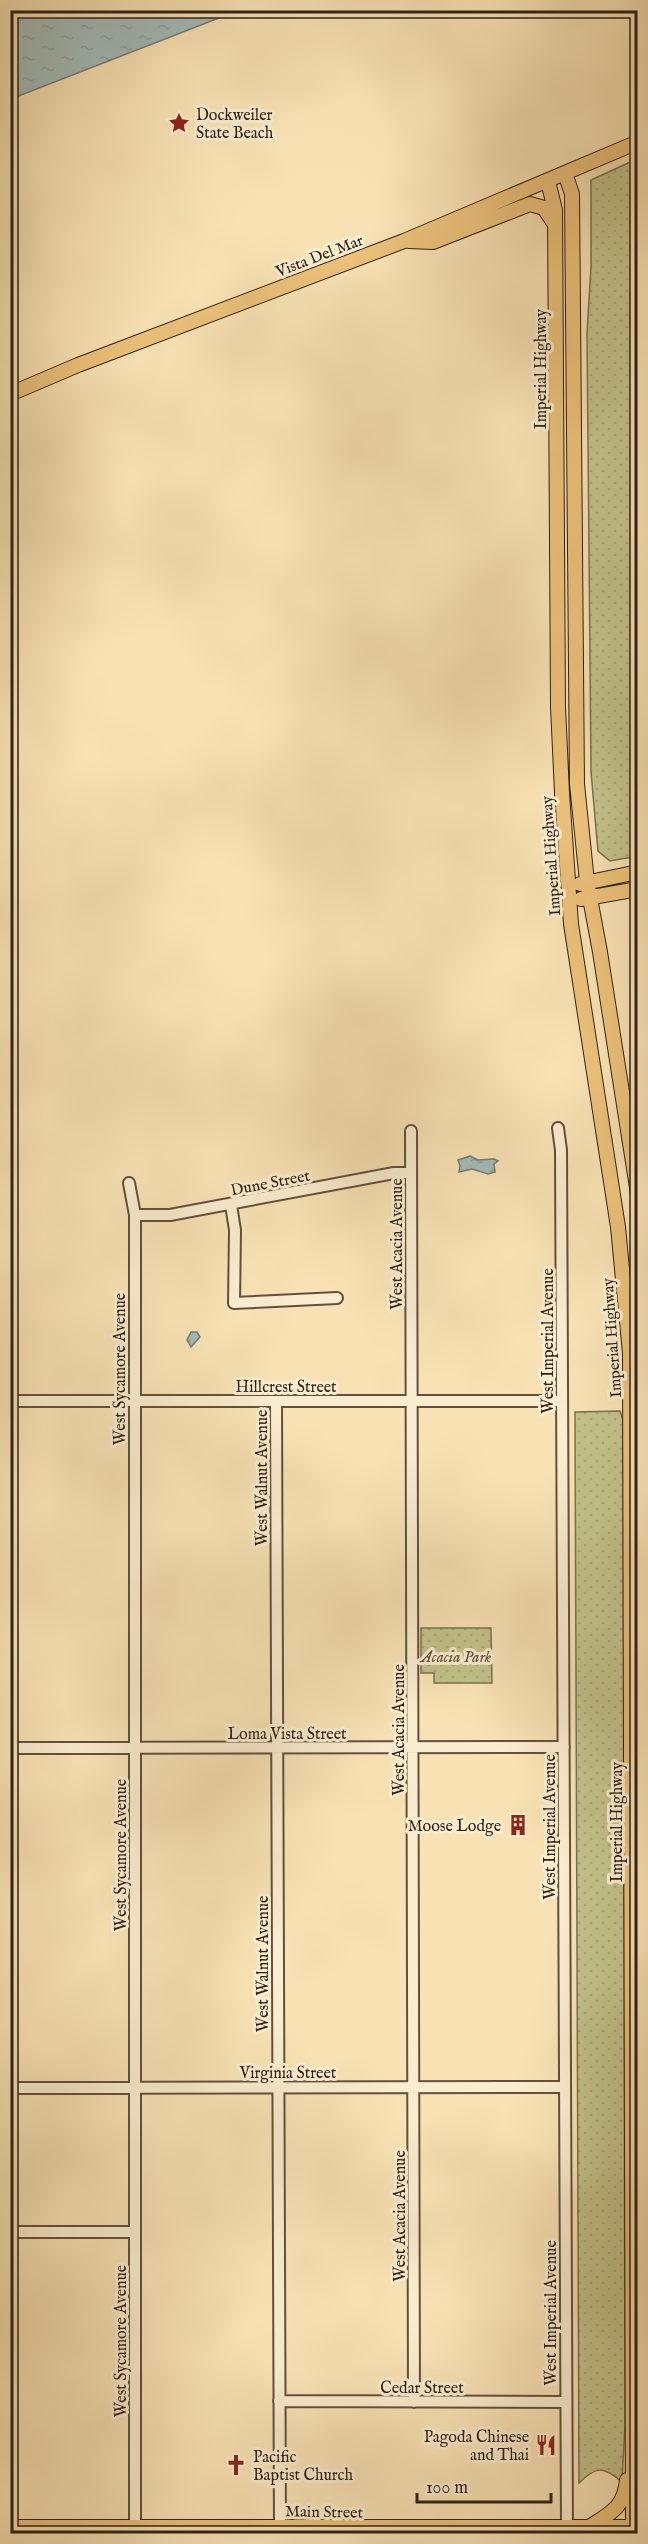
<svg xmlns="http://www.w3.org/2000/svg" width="648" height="2544" font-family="'IM FELL English',serif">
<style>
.park{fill:url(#park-dots);stroke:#787150;stroke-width:1.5}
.water{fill:url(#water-ripples);stroke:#737d78;stroke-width:1.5}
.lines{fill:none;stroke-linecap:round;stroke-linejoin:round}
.minor-casing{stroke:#60503e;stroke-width:14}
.major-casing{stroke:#2d2017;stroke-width:16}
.minor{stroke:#faecce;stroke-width:10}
.major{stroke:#ecc17a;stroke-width:14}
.labels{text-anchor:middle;stroke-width:6;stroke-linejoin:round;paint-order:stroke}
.poi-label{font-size:16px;fill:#2d2017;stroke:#faecce;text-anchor:start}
.street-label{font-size:16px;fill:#2d2017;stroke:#faecce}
.park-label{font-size:16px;font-style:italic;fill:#5a513a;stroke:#faecce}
</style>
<defs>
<pattern id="park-dots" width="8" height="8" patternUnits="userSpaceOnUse" patternTransform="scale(1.5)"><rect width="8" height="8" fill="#c2c28a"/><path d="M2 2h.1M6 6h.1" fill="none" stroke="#a7a676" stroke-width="1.8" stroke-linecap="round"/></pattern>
<pattern id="water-ripples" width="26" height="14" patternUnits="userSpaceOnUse" patternTransform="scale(1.5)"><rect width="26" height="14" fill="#a2bbb8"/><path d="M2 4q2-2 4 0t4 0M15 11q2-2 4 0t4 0" fill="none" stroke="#8ca09d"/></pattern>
</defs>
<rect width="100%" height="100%" fill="#f8e2b4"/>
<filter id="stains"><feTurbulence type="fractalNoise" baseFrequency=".00333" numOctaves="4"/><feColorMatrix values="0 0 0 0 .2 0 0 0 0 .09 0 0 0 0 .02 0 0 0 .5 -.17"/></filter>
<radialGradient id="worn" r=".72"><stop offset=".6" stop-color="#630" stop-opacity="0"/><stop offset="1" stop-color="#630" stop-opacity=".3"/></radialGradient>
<!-- park -->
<path class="park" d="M637 159 638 856 610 861 598 851 591 772 587 333 591 267V180Z
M620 1411 623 1420 625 2424 622 2482C603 2466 596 2466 579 2483L575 1412Z
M421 1628H491L492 1683H434V1673H421Z"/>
<!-- water -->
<path class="water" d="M11 10H237V11L11 99Z
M470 1156 478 1160 494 1159 498 1161 494 1164 495 1172 488 1174 472 1169 459 1172 460 1166 458 1160Z
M191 1332H197L200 1337 191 1347 187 1340Z"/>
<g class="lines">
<defs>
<path id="minor" d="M558 1128 561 1150 567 2534
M411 1131 414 2402
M129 1183 135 1215V2527
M231 1205 235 1230 234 1303 337 1298
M135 1215H170L394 1173H410
M10 1401H562
M276 1401 280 2534
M10 1748 564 1747
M10 2088 565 2087
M10 2232H135
M279 2401 566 2402"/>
<path id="major" d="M565 173 572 194 577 784 587 882 600 952 638 1194
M548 181 555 210 558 707 562 793 571 924 618 1227 630 1353 633 2534
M409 241 433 242 530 204 544 208 554 223
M10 394 78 365 404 241 638 142
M580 884 638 872
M581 899 638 889
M10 2527H638
M589 2527C611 2513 624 2508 627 2480"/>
</defs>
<!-- minor casing -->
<use href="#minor" class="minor-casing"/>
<!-- major casing -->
<use href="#major" class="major-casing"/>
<!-- minor -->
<use href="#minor" class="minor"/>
<!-- major -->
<use href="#major" class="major"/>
</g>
<!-- icons -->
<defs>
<symbol id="sight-bare" viewBox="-9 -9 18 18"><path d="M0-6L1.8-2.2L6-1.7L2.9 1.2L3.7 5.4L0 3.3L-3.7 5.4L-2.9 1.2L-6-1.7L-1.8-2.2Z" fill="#8f2418" stroke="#faecce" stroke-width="2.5" paint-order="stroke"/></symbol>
<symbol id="building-bare" viewBox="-9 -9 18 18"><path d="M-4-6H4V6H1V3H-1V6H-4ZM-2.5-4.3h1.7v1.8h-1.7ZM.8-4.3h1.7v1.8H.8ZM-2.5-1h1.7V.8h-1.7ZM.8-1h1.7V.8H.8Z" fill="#8f2418" stroke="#faecce" stroke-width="2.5" paint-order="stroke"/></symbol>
<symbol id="restaurant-bare" viewBox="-9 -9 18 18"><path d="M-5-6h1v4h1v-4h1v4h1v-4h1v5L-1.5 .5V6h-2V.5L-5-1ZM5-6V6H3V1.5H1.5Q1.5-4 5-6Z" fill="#8f2418" stroke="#faecce" stroke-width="2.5" paint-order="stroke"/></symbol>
<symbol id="church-bare" viewBox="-9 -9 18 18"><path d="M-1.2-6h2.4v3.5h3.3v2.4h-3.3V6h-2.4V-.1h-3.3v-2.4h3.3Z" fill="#8f2418" stroke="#faecce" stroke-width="2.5" paint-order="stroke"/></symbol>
</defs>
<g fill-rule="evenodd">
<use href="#sight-bare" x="164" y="108" width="30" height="30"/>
<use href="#building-bare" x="503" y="1810" width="30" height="30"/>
<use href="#restaurant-bare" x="531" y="2430" width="30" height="30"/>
<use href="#church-bare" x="221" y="2450" width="30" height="30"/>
</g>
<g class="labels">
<!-- poi labels -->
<g class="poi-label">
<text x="196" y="120">Dockweiler<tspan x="196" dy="18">State Beach</tspan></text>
<text x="501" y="1831" text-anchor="end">Moose Lodge</text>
<text x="529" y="2442" text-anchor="end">Pagoda Chinese<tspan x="529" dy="18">and Thai</tspan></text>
<text x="253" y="2462">Pacific<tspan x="253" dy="18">Baptist Church</tspan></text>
</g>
<!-- street labels -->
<g class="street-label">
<text transform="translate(319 255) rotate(-21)" y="6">Vista Del Mar</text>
<text transform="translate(540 369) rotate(-90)" y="6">Imperial Highway</text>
<text transform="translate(550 856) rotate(-94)" y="6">Imperial Highway</text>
<text transform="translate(270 1182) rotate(-11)" y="6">Dune Street</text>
<text transform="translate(396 1244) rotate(-90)" y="6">West Acacia Avenue</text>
<text transform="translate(611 1338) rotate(-94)" y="6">Imperial Highway</text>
<text transform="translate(547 1341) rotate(-90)" y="6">West Imperial Avenue</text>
<text transform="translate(119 1369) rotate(-90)" y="6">West Sycamore Avenue</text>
<text x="286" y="1392">Hillcrest Street</text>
<text transform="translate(261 1478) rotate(-90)" y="6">West Walnut Avenue</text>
<text transform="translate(398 1730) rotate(-90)" y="6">West Acacia Avenue</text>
<text x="287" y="1739">Loma Vista Street</text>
<text transform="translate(616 1822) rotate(-90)" y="6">Imperial Highway</text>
<text transform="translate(549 1827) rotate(-90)" y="6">West Imperial Avenue</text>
<text transform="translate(120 1855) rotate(-90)" y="6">West Sycamore Avenue</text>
<text transform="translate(262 1964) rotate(-90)" y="6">West Walnut Avenue</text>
<text x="288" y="2078">Virginia Street</text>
<text transform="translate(399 2216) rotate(-90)" y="6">West Acacia Avenue</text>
<text transform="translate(550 2313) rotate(-90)" y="6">West Imperial Avenue</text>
<text transform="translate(120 2341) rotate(-90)" y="6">West Sycamore Avenue</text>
<text x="422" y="2393">Cedar Street</text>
<text transform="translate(324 2511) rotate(1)" y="6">Main Street</text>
</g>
<!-- park labels -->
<g class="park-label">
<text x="456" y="1662">Acacia Park</text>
</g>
</g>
<!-- margin -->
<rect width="648" height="2544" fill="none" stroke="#f8e2b4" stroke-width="36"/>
<rect x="12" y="12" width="624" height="2520" fill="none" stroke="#2d2017" stroke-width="3"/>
<rect x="18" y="18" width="612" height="2508" fill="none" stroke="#2d2017" stroke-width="1.5"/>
<!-- scale -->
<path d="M417 2493v9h134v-9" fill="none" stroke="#2d2017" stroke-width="3"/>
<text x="426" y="2493" font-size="18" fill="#2d2017" stroke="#faecce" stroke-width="4.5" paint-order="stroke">100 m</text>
<rect width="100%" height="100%" filter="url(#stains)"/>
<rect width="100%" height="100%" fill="url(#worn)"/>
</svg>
